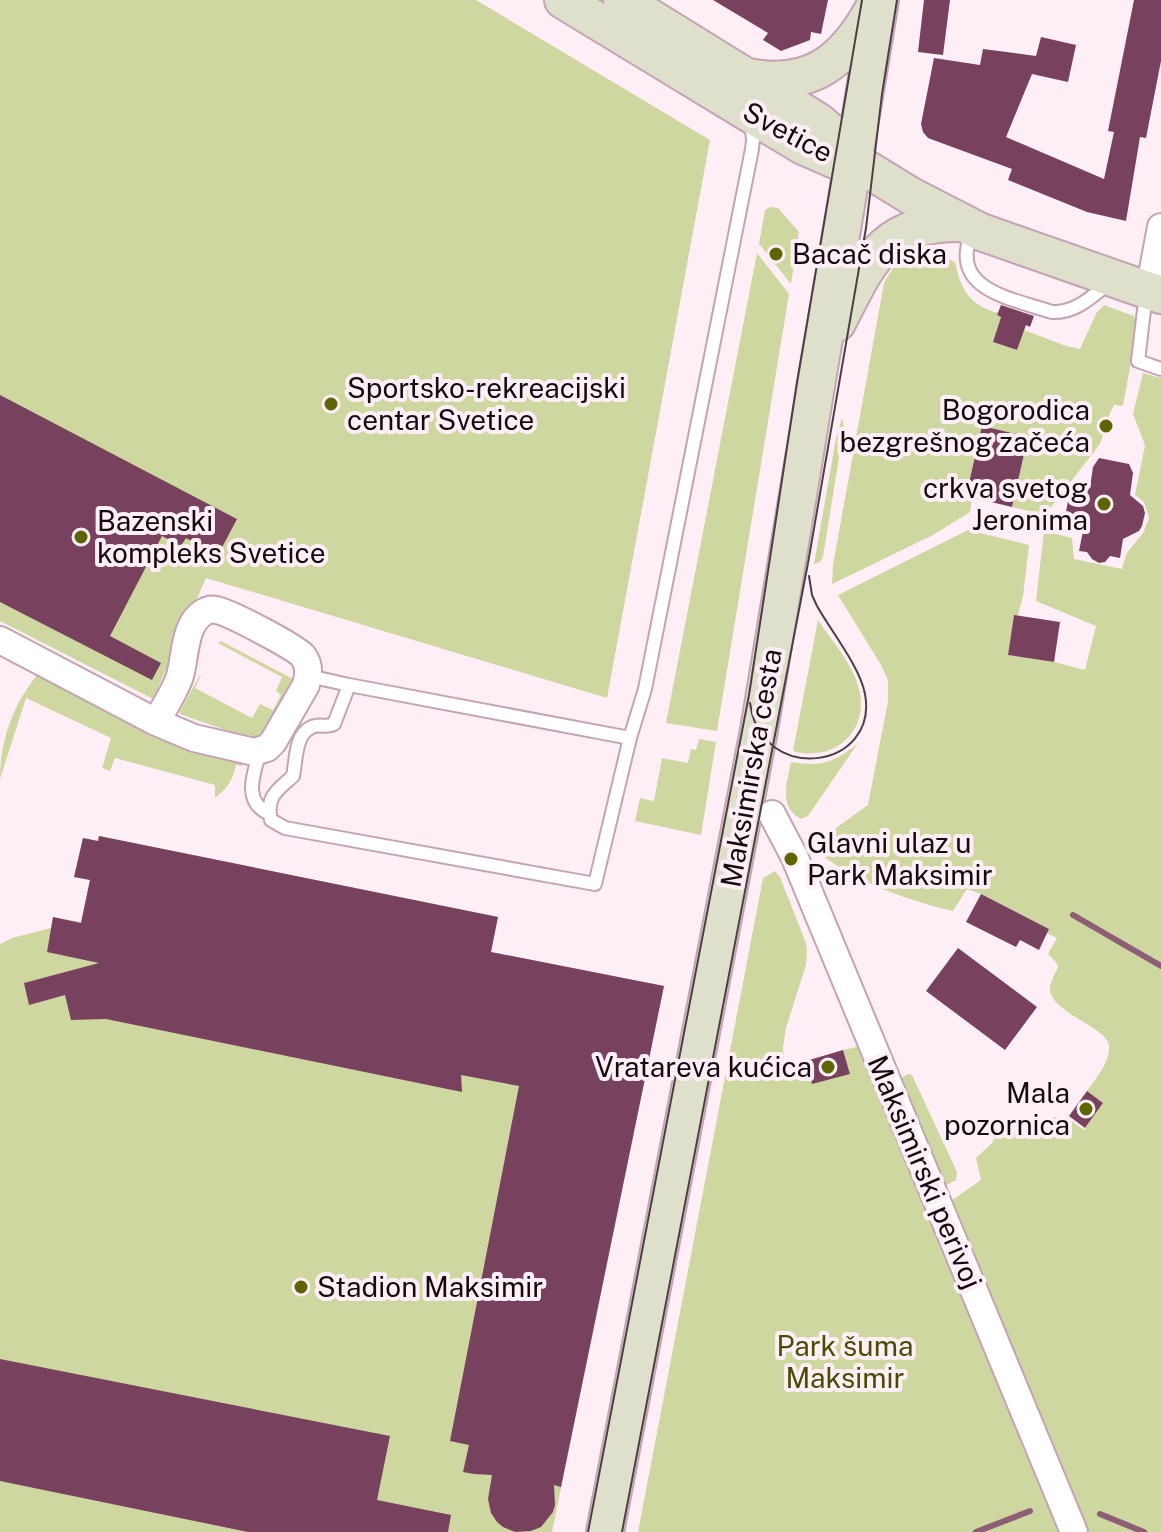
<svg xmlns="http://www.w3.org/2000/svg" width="1161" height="1532" font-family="'Public Sans',sans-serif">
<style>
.green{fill:#cfd7a0}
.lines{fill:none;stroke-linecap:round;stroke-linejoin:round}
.stream{stroke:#8d5f76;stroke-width:6}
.building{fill:#78425e}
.lane-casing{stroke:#c4a3b3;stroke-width:16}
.street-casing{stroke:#c4a3b3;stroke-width:30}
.secondary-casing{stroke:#c4a3b3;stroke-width:40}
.lane{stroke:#fff;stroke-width:12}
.street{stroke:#fff;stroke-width:26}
.secondary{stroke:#dee0cc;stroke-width:36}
.tram{stroke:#4b3f45;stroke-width:2}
.poi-dot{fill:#5d6401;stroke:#feeff6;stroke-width:3}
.labels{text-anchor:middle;stroke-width:8;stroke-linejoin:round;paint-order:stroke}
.street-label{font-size:28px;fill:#150a0f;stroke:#feeff6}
.poi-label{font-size:28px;fill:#150a0f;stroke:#feeff6;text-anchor:start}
.park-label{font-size:28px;fill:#474c00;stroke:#feeff6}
</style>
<rect width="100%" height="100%" fill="#feeff6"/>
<!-- green -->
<path class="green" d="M0 0H476L710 140 607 698 206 578 153 699 0 621Z
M770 207 778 208 799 232 791 284 759 244 765 210Z
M757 253 789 294 717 731 666 723Z
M913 253 945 257 955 262C961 290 969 305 998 313L997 315 1001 317 993 342 1017 350 1024 330 1066 346 1080 349 1097 312 1104 305 1134 316 1137 328 1123 406 1114 405 1110 413 1100 444 1045 515 1012 507 1028 437 983 427 966 495 972 498 970 512 933 535 832 584 833 565 884 283C892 268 898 260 913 253Z
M1143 373 1161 378V1532H638L763 878 775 871 780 877 806 943 807 953 806 965 786 1028 783 1047 784 1064 806 1061 812 1083 850 1074 843 1050 861 1046 948 1203 981 1180 976 1158 993 1142 994 1138 1030 1129 1055 1117 1067 1118 1084 1130 1103 1103 1087 1091C1096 1078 1110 1062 1109 1046 1108 1028 1053 1013 1050 991 1049 984 1055 974 1058 967L1056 962 1048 954 1057 938 1047 933 1049 929 981 894 967 889 953 911C905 900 847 879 811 846L868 805 888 701V680L881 665 838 595 968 530 1029 545 1023 596 1018 615H1014L1008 655 1054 662 1085 670 1096 626 1036 601 1044 531 1072 538 1074 559 1122 569 1126 554 1143 533 1149 518 1144 502 1135 495 1145 445 1133 414Z
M842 418 844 427 823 557 820 562 814 564 836 438Z
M818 620C832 641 853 664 859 689 870 732 833 763 793 751Z
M221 641 293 679 294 684 262 737 255 739 245 737 180 714V711L200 675H201L195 688 252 718 260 704 273 710 281 695 276 691 282 677 218 643Z
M39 673 243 762 242 766 236 765C233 781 227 788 215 798V785L115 758 110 771 102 768 111 738 26 698 0 779C0 740 14 702 39 673Z
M699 739 716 742 701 835 635 821 640 798 654 801 662 758 688 763 691 749 696 750Z
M858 743 808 816 801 819C778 807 787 783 791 762 822 767 834 763 858 743Z
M99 836 498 917 491 952 664 986 552 1532H0V944L12 938 51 928 53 917 81 922 90 880 74 877 83 838 98 841Z
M908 1074 912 1075 957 1172 956 1180 949 1184 944 1185 898 1080Z"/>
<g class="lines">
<!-- stream -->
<path class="stream" d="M1073 915 1161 966
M1100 1514 1144 1532
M976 1532 1030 1511"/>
</g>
<!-- building -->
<path class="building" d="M713 0H828L821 34 811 32 810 40 781 51 763 40 768 33Z
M924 0H950L943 55 918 52Z
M1134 0H1161V61L1146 138 1140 137 1126 221 1087 212 1008 180 1012 169 936 141 928 138 923 132 921 124 934 58 980 65 983 49 1036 56 1041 37 1076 45 1068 82 1032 74 1006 137 1104 179 1114 132 1108 131Z
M1001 305 1034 316 1030 327 1026 325 1017 350 993 342 1001 317 997 315Z
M0 395 237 519 218 555 186 538 181 546 162 536 110 636 161 663 152 680 0 602Z
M982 426 1028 437 1012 507 966 496Z
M1099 458 1129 464 1133 473 1130 495 1143 506 1145 513 1142 526 1139 531 1123 539 1120 558 1110 556 1105 562 1099 563 1092 559 1087 552 1079 551 1083 531 1070 524 1065 517 1068 501 1072 495 1090 487 1093 467Z
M1014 615 1060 622 1054 662 1008 655Z
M99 836 498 917 491 952 664 986 561 1487 554 1485 555 1505 553 1512 541 1527 531 1531 515 1532 503 1527 497 1522 491 1513 488 1499 492 1475 474 1474 463 1472 469 1445 450 1441 519 1086 461 1075 462 1092 106 1019 71 1020 65 995 29 1005 24 983 99 963 47 952 53 917 81 923 90 880 74 877 83 838 98 841Z
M981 894 1049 929 1039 950 1020 940 1016 947 966 922Z
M958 948 1037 1007 1005 1050 926 991Z
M843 1050 850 1074 812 1084 806 1061Z
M1087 1091 1103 1103 1085 1128 1069 1116Z
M0 1359 390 1436 377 1500 451 1515 448 1532H248L0 1481Z"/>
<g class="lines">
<defs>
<path id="lane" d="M972 232C948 290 1010 298 1052 312 1076 313 1091 297 1109 283
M1148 294 1144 310 1138 361 1161 369
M309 676 349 685 630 738
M349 685 334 724C326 728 317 723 310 728 295 735 296 762 293 776 279 789 265 796 271 820L285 828 595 884 630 738 645 689 752 149 753 139 751 121
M260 751C254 773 242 801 268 813"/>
<path id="street" d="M1149 291 1161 227
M0 640 156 722 194 738 254 752 267 748 273 742 306 685C309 675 310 665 303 656 295 647 229 612 216 610 211 609 209 609 204 612 183 624 186 659 179 679 173 694 164 708 156 722
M772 814 795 858 1074 1532"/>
<path id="secondary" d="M563 0 803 146 835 160 854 161
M622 0 819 122 844 144 854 161
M748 77C811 89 845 61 874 8
M854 161 911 196 981 232 1161 295
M837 323C869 261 882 222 962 223
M605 1532 759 730 880 0"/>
</defs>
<!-- lane casing -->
<use href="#lane" class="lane-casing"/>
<!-- street casing -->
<use href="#street" class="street-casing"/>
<!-- secondary casing -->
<use href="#secondary" class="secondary-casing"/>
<!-- lane -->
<use href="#lane" class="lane"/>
<!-- street -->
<use href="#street" class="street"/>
<!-- secondary -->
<use href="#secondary" class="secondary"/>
<!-- tram -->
<path class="tram" d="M750 703C761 786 879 770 865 694 860 667 831 631 817 606L812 595 809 576
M588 1532 749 695 797 382 862 0
M622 1532 808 563 866 228 882 94 897 0"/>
</g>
<!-- markers -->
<g class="poi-dot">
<circle cx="776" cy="254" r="8"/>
<circle cx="331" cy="404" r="8"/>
<circle cx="1106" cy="426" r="8"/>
<circle cx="1104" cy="504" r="8"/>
<circle cx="81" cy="537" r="8"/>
<circle cx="791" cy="859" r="8"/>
<circle cx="828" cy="1067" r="8"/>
<circle cx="1086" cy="1109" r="8"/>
<circle cx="301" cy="1287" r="8"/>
</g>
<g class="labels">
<!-- street labels -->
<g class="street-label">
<text transform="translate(788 132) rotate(28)" y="10">Svetice</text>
<text transform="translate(751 768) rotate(-80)" y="10">Maksimirska cesta</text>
<text transform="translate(925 1172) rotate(67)" y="10">Maksimirski perivoj</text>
</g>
<!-- poi labels -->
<g class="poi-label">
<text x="792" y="264">Bacač diska</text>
<text x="347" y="398">Sportsko-rekreacijski<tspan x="347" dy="32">centar Svetice</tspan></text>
<text x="1090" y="420" text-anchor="end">Bogorodica<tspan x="1090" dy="32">bezgrešnog začeća</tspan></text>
<text x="1088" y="498" text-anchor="end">crkva svetog<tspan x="1088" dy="32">Jeronima</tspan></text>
<text x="97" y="531">Bazenski<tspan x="97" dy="32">kompleks Svetice</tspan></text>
<text x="807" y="853">Glavni ulaz u<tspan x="807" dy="32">Park Maksimir</tspan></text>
<text x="812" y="1077" text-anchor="end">Vratareva kućica</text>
<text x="1070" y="1103" text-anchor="end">Mala<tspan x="1070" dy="32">pozornica</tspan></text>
<text x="317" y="1297">Stadion Maksimir</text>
</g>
<!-- park labels -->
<g class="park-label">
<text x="845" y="1356">Park šuma<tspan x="845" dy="32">Maksimir</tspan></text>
</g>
</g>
</svg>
